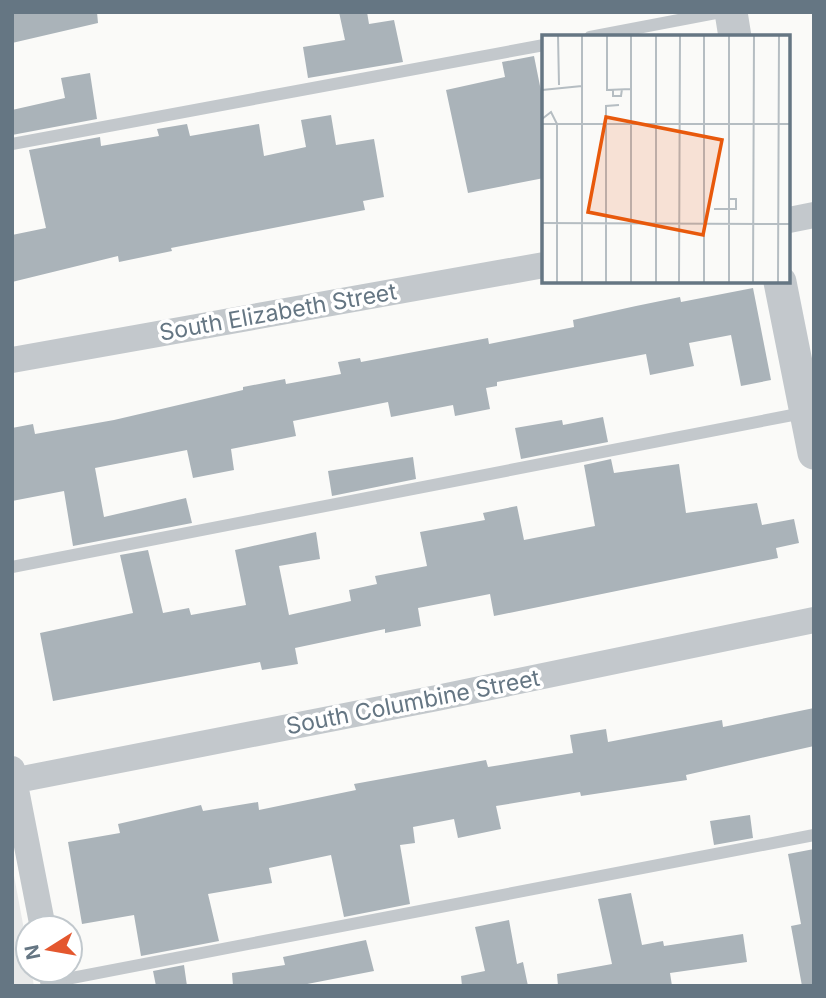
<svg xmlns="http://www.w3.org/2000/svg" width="826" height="998" font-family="Inter,sans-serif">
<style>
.built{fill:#e8e9e9}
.building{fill:#aab3b9}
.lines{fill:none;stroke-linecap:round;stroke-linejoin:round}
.service{stroke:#c3c8cc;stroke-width:12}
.minor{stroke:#c3c8cc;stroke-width:26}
.tertiary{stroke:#c3c8cc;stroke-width:33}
.labels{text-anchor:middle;stroke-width:7;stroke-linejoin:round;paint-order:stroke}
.street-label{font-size:23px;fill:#657683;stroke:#fff}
.inset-road{fill:none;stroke:#b5bdc2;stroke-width:2}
.view{fill:#e8590c;fill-opacity:0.15;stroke:#e8590c;stroke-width:3.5}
.inset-edge{fill:none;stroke:#657683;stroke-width:3.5}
</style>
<rect width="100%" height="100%" fill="#fafaf8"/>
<!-- built -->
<path class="built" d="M12 865 28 951V970H31L34 986H12Z"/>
<!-- building -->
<path class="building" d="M12 12H97L98 23 12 43Z
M339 12H367L369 24 394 20 403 62 308 78 303 47 345 40Z
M534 56 544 106V178L468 193 446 90 505 77 502 62Z
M90 73 97 119 12 135V110L65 98 61 78Z
M331 115 336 145 374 139 384 197 363 201 365 210 171 248 172 251 119 262 118 256 12 282V235L46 228 29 150 100 137 101 146 159 136 157 129 187 124 190 136 259 124 264 156 306 147 301 120Z
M753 288 771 380 741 386 731 335 689 343 694 366 650 375 646 354 497 382V386L486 388 490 409 455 416 453 405 391 417 388 402 293 421 296 436 231 449 234 470 193 478 187 450 95 468 104 517 186 498 192 523 73 546 64 491 12 501V428L33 424 35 434 114 420 243 390V387L285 379 286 384 341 374 338 362 360 358 361 362 488 338 489 344 574 327 573 320 636 306 680 297 681 302Z
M603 417 608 442 521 459 515 428 562 420 563 425Z
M413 457 416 479 332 496 328 471Z
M611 459 614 473 679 464 686 513 757 503 762 525 794 519 799 543 776 548 778 558 494 616 490 594 418 608 421 626 385 633V629L295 648 298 664 262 670 260 662 53 701 40 633 133 613 120 555 148 550 163 613 189 608 191 615 246 605 235 550 316 532 320 559 279 566 289 615 351 601 349 590 377 584 375 576 427 566 420 532 485 520 483 513 517 506 524 540 595 526 584 465Z
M814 708V746L686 775 687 780 581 796 580 792 496 806 501 829 458 838 454 819 413 827 415 843 400 845 410 904 344 917 331 855 269 868 272 883 208 894 219 941 141 956 134 915 82 924 68 842 120 833 118 824 201 805 203 811 258 802 259 810 356 790 354 784 486 760 488 767 573 753 570 735 606 729 608 742 722 720 723 727Z
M750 815 753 838 714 845 710 821Z
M814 849V986H802L791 926 801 924 788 854Z
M631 893 642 945 663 941 664 946 743 934 747 962 670 973 672 986H558L557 974 612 964 598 899Z
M509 920 517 964 523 962 528 986H462L461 976 485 971 475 927Z
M366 940 374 971 297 986H233L232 973 285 965 283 957Z
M184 965 187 986H156L153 971Z"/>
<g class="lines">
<!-- service -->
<path class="service" d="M590 37 721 12
M12 144 544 45
M12 567 803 413
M51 982 814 835"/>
<!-- minor -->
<path class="minor" d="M789 220 814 215
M12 360 544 265
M12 769 43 928
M12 781 437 698 814 620
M51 970 54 986"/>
<!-- tertiary -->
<path class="tertiary" d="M731 12 735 37
M780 282 814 453"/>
</g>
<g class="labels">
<!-- street labels -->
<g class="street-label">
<text transform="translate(278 312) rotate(-10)" y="8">South Elizabeth Street</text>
<text transform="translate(413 702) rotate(-11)" y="8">South Columbine Street</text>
</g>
</g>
<!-- overview -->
<g transform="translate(542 35)">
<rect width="248" height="248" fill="#fafaf8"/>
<path class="inset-road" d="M16 0 17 50M65 0V55L89 54M89 0V248M187 0V248M0 55 40 51M71 55V61H79L80 54M0 84 9 77 15 89V248M0 89H249M172 174H194V164H187M0 188 249 189M40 248V0M64 248V71L77 70M114 248V0M137 248 138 0M162 248V0M211 248 212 0M236 248 237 0"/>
<path class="view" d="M64 82 180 105 161 200 46 177Z"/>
<rect width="248" height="248" class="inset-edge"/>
</g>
<!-- border -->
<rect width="826" height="998" fill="none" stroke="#657683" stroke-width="28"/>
<!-- north arrow -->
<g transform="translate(49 949) rotate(259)"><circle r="33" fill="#ffffff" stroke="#c1c8cd" stroke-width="2"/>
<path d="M0-5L12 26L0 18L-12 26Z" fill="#e4572e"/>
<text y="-10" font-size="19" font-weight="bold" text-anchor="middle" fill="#657683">N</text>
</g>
</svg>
